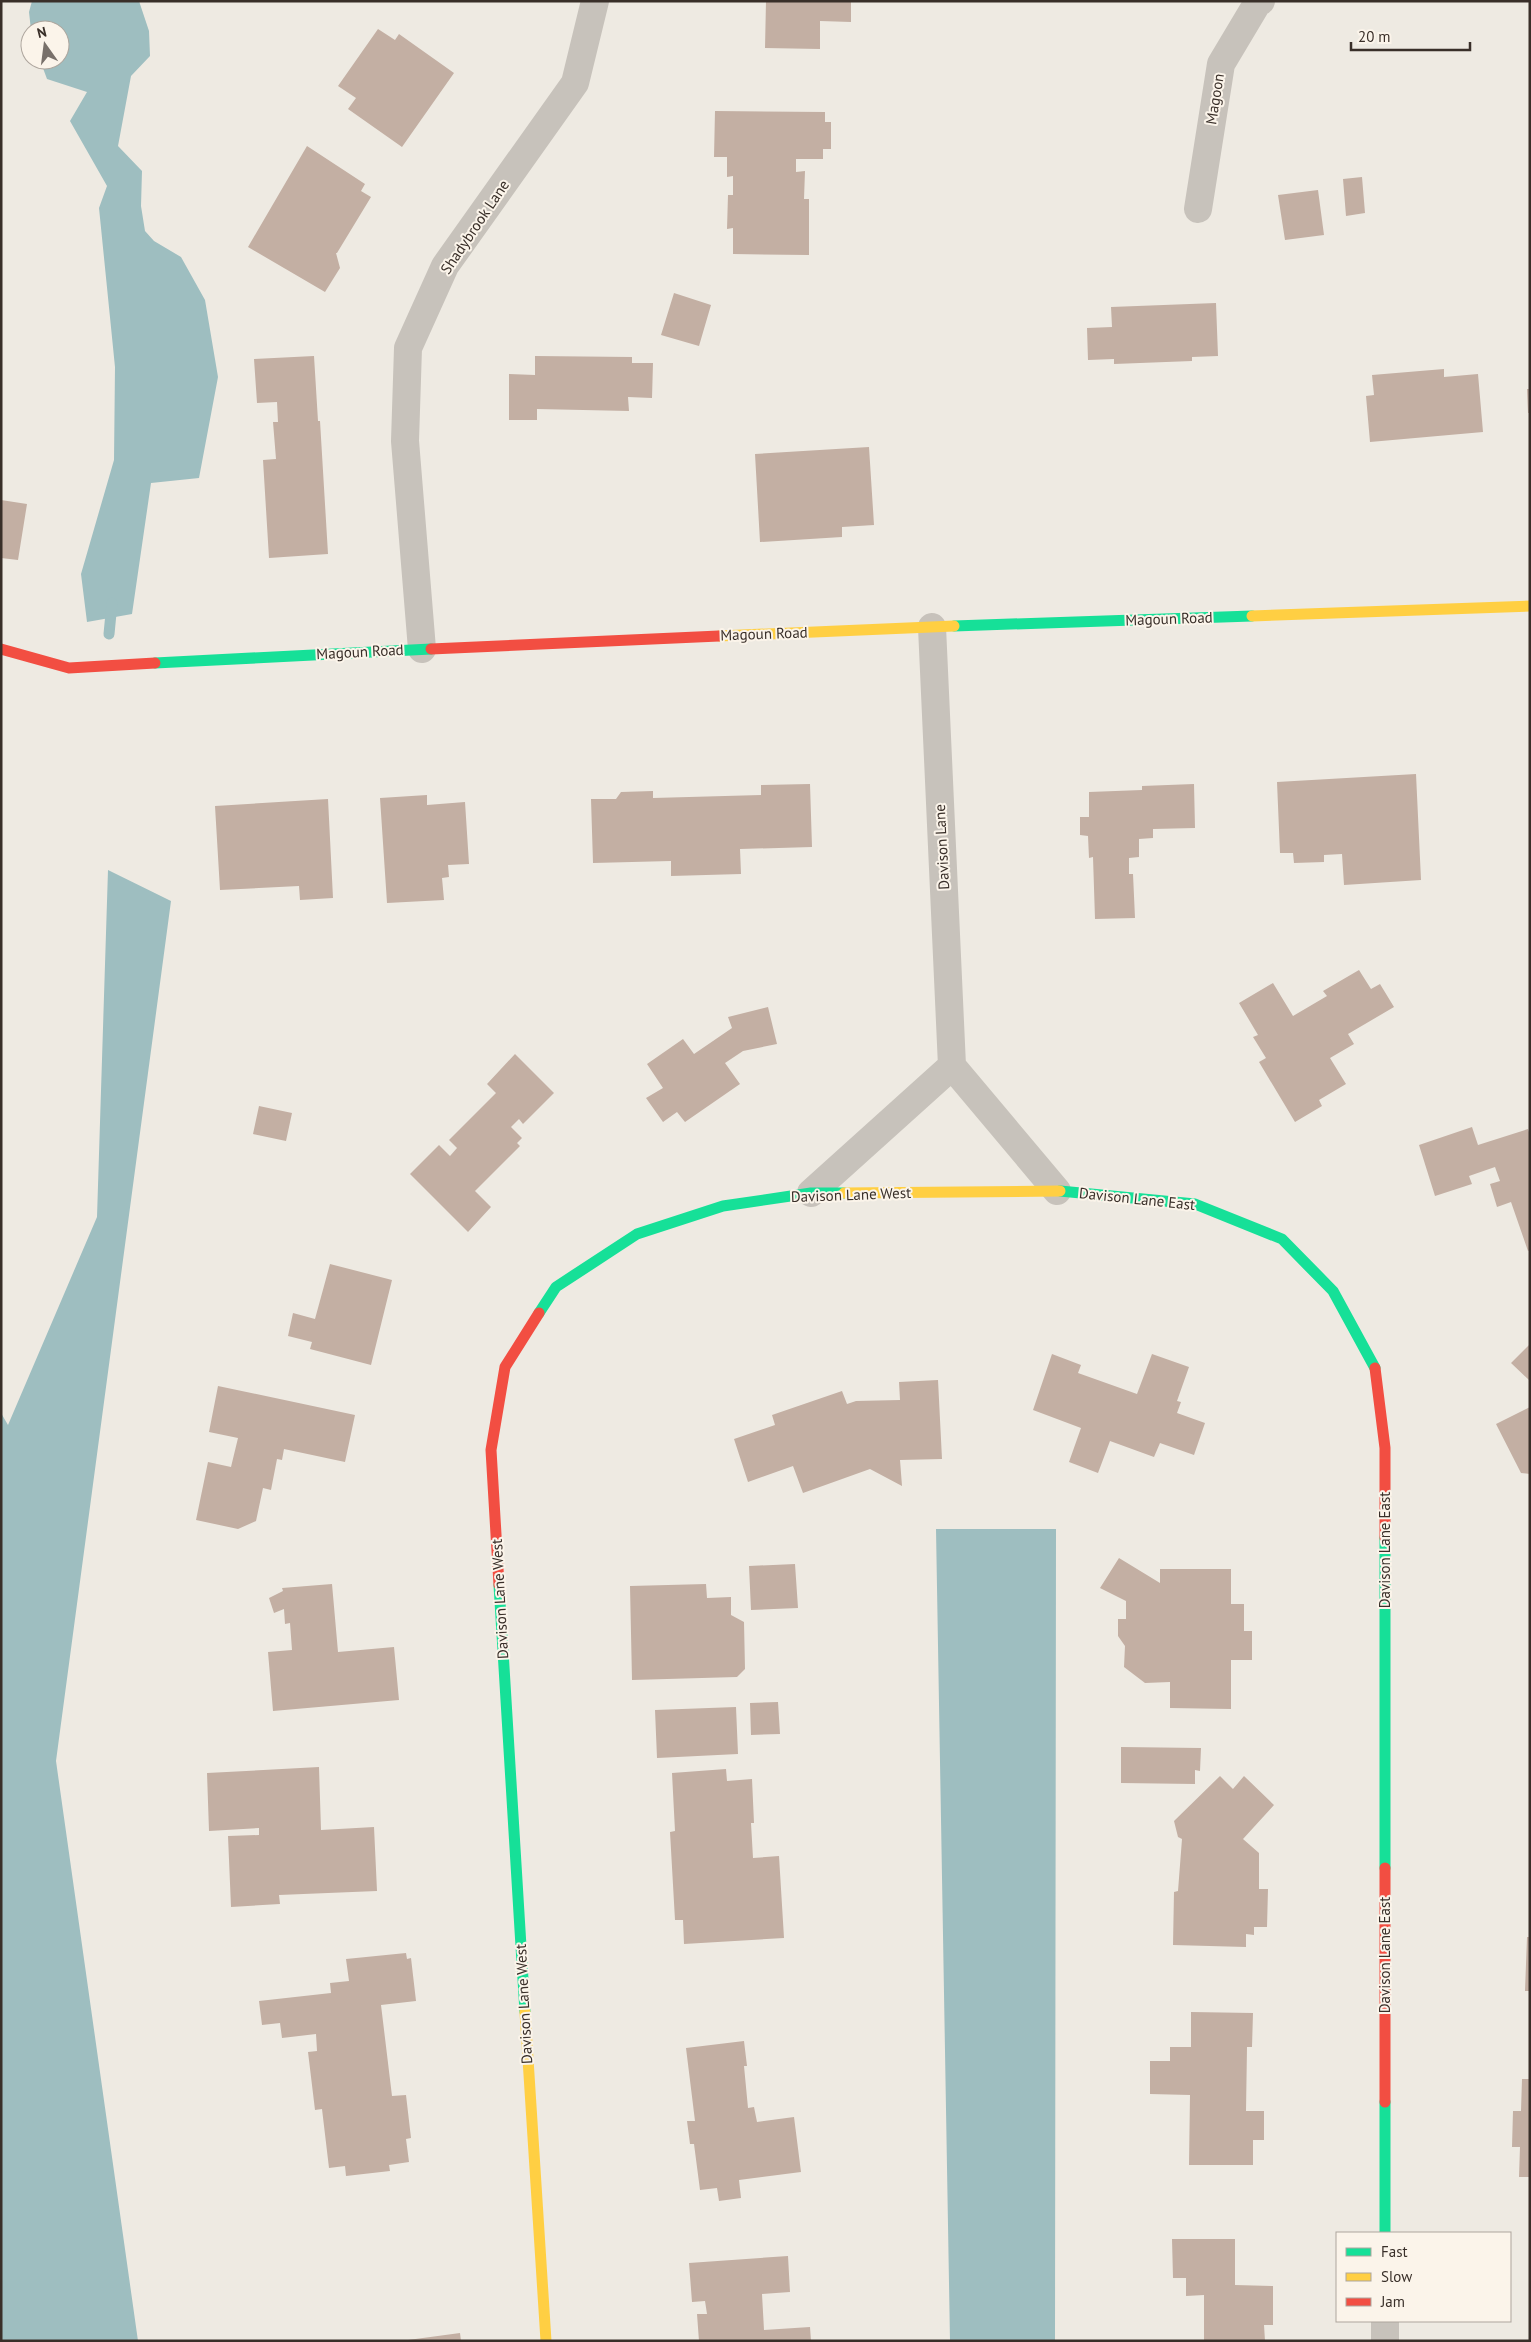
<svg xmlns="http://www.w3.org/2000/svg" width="1531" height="2342" font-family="'PT Sans',sans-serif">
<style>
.water{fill:#9ebec0}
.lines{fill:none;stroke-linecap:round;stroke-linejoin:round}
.stream{stroke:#9ebec0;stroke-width:11}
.building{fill:#c3afa3}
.street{stroke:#c7c2bb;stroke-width:28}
.fast{stroke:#16e098;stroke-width:11}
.slow{stroke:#ffcf43;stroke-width:11}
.jam{stroke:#f24e42;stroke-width:11}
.labels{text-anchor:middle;stroke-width:4;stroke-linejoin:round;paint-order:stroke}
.street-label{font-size:15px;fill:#392f29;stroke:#fbf4ea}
</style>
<rect width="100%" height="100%" fill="#eeeae2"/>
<!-- water -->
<path class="water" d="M32 1H139L149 31 150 56 131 76 118 146 142 171 141 206 145 231 154 241 181 257 205 300 218 377 199 478 151 483 132 614 87 622 81 574 114 460 115 367 99 208 107 186 70 121 87 92 47 79 40 60H60V30H31L29 12Z
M108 870 171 901 56 1761 138 2341H1V1413L8 1425 97 1217Z
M936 1529H1056L1055 2341H950Z"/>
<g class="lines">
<!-- stream -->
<path class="stream" d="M109 634 112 603"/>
</g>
<!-- building -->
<path class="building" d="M766 1H851V22L820 21V49L765 48Z
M378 29 395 40 399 34 454 73 402 147 348 109 356 98 338 86Z
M715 111 825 112V122H831V149H823V159H796V172L805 171 804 199H809V255L733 254V228L727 229 728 195H733V176L727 177V157H714Z
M307 146 365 184 361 191 371 197 337 253H336L340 268 325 292 248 247Z
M1362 177 1365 213 1346 216 1343 179Z
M1318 190 1324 235 1285 240 1278 195Z
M674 293 711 305 699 346 661 335Z
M1216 303 1218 356 1192 357V361L1114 364V359L1088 360 1087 328 1112 327 1111 307Z
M314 356 318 421H320L328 554 269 558 263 460 276 459 273 422H278L277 402 257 403 254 359Z
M535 356 632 357V363H653L652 398 628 397 629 411 537 409V420H509V374L535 375Z
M1444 369V377L1478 374 1483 432 1370 442 1366 396 1374 395 1372 375Z
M1527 389H1530V413H1528Z
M869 447 874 525 842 527V537L760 542 755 454Z
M1 500 27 504 18 560 1 558Z
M1416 774 1421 880 1344 885 1342 854 1324 855V862L1294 863 1293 853H1280L1277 782Z
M810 784 812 847 740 849 741 874 671 876V861L593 863 591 799H616L621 792 653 791V798L761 795V785Z
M1194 784 1195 828 1153 829V838L1139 839V857L1129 858V874H1133L1135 918 1095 919 1093 857 1089 858 1088 836 1080 835V817H1089V792L1142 790V786Z
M427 795V805L465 802 469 864 448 865 449 877 442 878 444 900 387 903 380 798Z
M328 799 333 898 300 900 299 886 220 890 215 806Z
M1359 970 1371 989 1380 984 1394 1007 1348 1034 1354 1044 1330 1058 1346 1084 1319 1100 1322 1106 1295 1122 1259 1062 1266 1058 1253 1037 1258 1035 1239 1003 1273 983 1293 1016 1327 996 1323 991Z
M768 1007 777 1044 743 1051 725 1063 740 1084 685 1122 677 1112 663 1122 646 1098 663 1088 647 1064 683 1039 694 1054 732 1028 728 1017Z
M515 1054 554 1093 523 1124 519 1119 511 1127 522 1138 517 1143 520 1146 475 1191 491 1207 468 1232 410 1174 439 1145 450 1156 457 1148 449 1140 496 1093 487 1084Z
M259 1106 292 1113 286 1141 253 1134Z
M1472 1127 1478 1145 1528 1129 1530 1135V1250L1528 1251 1511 1202 1497 1207 1490 1184 1500 1181 1495 1167 1469 1176 1472 1184 1435 1196 1419 1145Z
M330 1264 392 1280 371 1365 310 1349 312 1342 288 1336 293 1313 315 1319Z
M1530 1344V1381L1511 1363Z
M1052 1354 1081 1365 1078 1373 1137 1394 1152 1354 1189 1367 1177 1401 1181 1402 1177 1413 1205 1423 1194 1455 1160 1443 1154 1457 1110 1441 1098 1473 1069 1462 1081 1428 1033 1410Z
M938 1380 942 1459 900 1460 902 1486 870 1469 803 1493 793 1466 748 1482 734 1439 775 1425 772 1415 842 1391 847 1404 856 1401 900 1400 899 1382Z
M218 1386 355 1415 345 1462 284 1449 282 1460 277 1459 271 1490 263 1488 256 1521 238 1529 196 1520 208 1462 231 1467 238 1438 209 1432Z
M1530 1407V1474L1521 1473 1496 1424Z
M1119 1558 1160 1583V1569H1231V1604H1244V1631H1252V1660H1231V1709L1170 1708V1682L1145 1683 1124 1667 1125 1646 1118 1636V1619H1126V1601L1100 1588Z
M795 1564 798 1608 751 1610 749 1566Z
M332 1584 338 1652 394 1647 399 1700 273 1711 268 1652 292 1650 290 1623 285 1624 284 1609 274 1613 269 1598 283 1591 282 1588Z
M706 1584 707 1598 731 1597V1615L744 1622 745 1669 737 1677 632 1680 630 1586Z
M778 1702 780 1734 751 1735 750 1703Z
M736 1707 738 1754 657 1758 655 1710Z
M1121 1747 1201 1748 1200 1771 1195 1770V1784L1121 1783Z
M319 1767 321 1830 374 1827 377 1891 279 1895 280 1904 231 1907 228 1836 259 1835V1828L209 1831 207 1773Z
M726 1769 727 1781 752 1779 754 1823H751L753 1858 779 1856 784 1938 684 1944 683 1920H675L670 1832 675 1831 672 1773Z
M1220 1776 1233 1789 1244 1776 1274 1805 1243 1839 1259 1853V1889H1268L1267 1927H1254V1935L1246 1934V1947L1173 1945 1174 1892 1178 1891 1182 1839 1178 1837 1174 1821Z
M1527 1937H1530V1991H1525Z
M406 1953 407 1959 411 1958 416 2001 381 2005 392 2096 406 2095 411 2138 406 2139 409 2162 389 2165 390 2171 346 2176 345 2166 329 2168 322 2109 315 2110 308 2052 317 2051 316 2034 282 2038 280 2023 262 2025 259 2001 331 1993 330 1983 349 1981 346 1959Z
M1191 2012 1253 2013 1252 2047H1247L1246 2111H1264V2140H1253V2165H1189L1190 2095 1150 2094V2061H1170V2047H1191Z
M744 2041 747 2066H744L748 2108 754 2107 757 2122 794 2117 801 2172 739 2180 741 2198 719 2201 717 2188 700 2190 694 2144H690L687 2121H695L686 2048Z
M1522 2079H1530V2177H1519L1520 2147H1512L1513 2111H1521Z
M1172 2239H1235V2285L1273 2286V2325H1264L1265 2341H1204V2295L1186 2296V2278H1173Z
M788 2256 790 2292 762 2294 764 2330 810 2327 811 2341H699L697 2314H707L705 2301 692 2302 689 2263Z
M460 2333 461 2341H408V2340Z"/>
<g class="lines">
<!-- street -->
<path class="street" d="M1198 209 1221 64 1258 2 1261 1
M422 649 405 441 408 348 445 266 575 83 595 1
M952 1066 1057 1191
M811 1193 952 1066 932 627
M1385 2321V2341"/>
<!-- fast -->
<path class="fast" d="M954 626 1252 616
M155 663 431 649
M1060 1191 1195 1204 1282 1239 1333 1291 1375 1368
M539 1313 556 1287 637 1234 723 1206 811 1193H844
M1385 1538V1868
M499 1585 525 2012
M1385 2102V2233"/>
<!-- slow -->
<path class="slow" d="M1252 616 1530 606
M719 636 954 626
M844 1193 1060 1191
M525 2012 546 2341"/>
<!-- jam -->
<path class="jam" d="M1 649 69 668 155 663
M431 649 719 636
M1375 1368 1385 1448V1538
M499 1585 491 1450 505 1367 539 1313
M1385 1868V2102"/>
</g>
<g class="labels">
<!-- street labels -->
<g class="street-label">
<text transform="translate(1215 99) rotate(-81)" y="5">Magoon</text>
<text transform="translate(475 227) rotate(-56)" y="5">Shadybrook Lane</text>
<text transform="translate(1169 619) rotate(-2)" y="5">Magoun Road</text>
<text transform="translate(764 634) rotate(-2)" y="5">Magoun Road</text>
<text transform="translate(360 652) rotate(-3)" y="5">Magoun Road</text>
<text transform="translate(942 847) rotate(-93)" y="5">Davison Lane</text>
<text transform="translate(851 1195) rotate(-2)" y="5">Davison Lane West</text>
<text transform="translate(1137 1199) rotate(6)" y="5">Davison Lane East</text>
<text transform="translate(1385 1550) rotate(-90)" y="5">Davison Lane East</text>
<text transform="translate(500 1599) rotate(-93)" y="5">Davison Lane West</text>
<text transform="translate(1385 1955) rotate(-90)" y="5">Davison Lane East</text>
<text transform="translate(524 2004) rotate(-93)" y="5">Davison Lane West</text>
</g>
</g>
<!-- border -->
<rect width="1531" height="2342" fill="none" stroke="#392f29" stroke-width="5"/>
<!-- legend -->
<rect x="1336" y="2232" width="175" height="90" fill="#fbf4ea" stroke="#ada59d"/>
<rect x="1346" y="2248" width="25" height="8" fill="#16e098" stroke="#ada59d"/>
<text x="1381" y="2257" font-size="15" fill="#392f29">Fast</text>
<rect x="1346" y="2273" width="25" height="8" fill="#ffcf43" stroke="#ada59d"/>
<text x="1381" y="2282" font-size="15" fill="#392f29">Slow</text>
<rect x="1346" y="2298" width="25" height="8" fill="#f24e42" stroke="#ada59d"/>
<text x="1381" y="2307" font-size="15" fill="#392f29">Jam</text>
<!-- north arrow -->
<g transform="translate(45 45) rotate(346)"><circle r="24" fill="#fbf4ea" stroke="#ada59d"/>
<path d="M0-4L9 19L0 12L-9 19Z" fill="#78706a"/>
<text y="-8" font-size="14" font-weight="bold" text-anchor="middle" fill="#392f29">N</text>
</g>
<!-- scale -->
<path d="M1351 42v8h119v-8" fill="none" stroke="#392f29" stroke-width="2.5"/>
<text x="1358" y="42" font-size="15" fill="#392f29" stroke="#fbf4ea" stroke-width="4" paint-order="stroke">20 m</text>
</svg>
